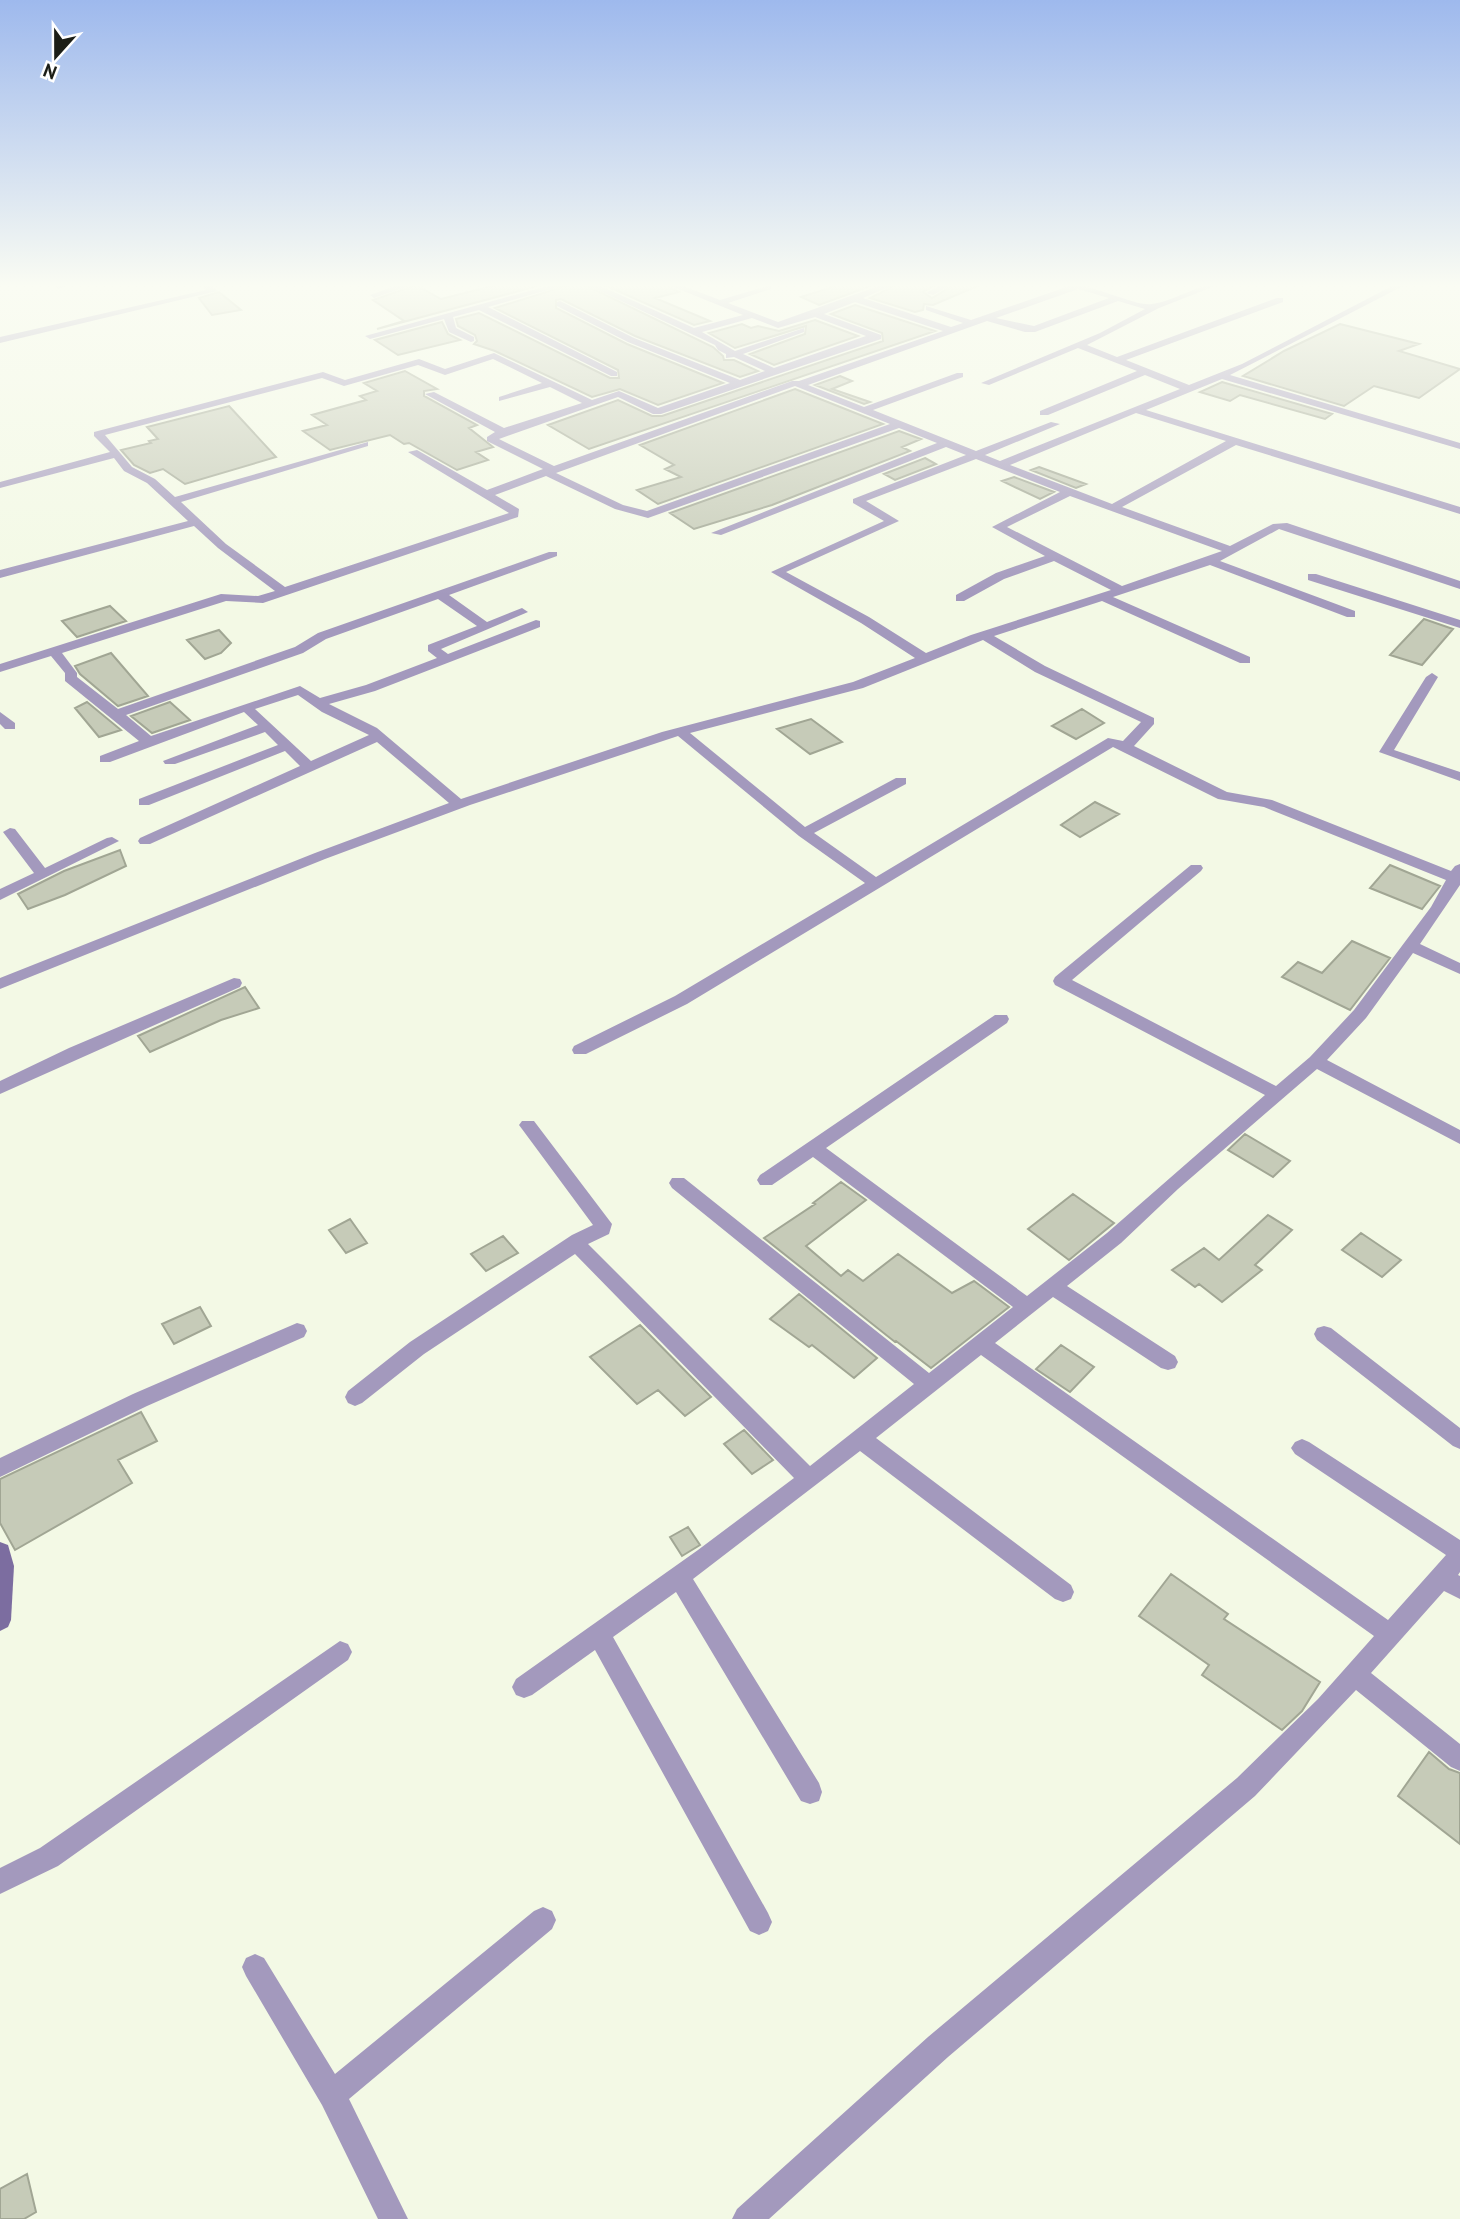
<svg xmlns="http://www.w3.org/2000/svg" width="1460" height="2219" font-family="'PT Sans',sans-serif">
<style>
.building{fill:#c6cbb8;stroke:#a1a694;stroke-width:2}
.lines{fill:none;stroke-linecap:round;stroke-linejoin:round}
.street{fill:#a399bd;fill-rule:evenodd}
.secondary{fill:#7c6da0;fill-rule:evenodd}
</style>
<rect width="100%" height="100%" fill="#f3f9e5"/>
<!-- building -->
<path class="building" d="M500 284H545L377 329 404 321 373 300 416 285 441 299Z
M572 284H583L713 347 723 356 724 360H734L758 371 740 377 635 336 561 299 556 300V308L627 344 723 383 658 405 620 389 592 397 495 351 474 344 477 341 475 335 458 326 456 319 479 313 610 378H619L618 370 495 308Z
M602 284H664L679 292 655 298 710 321 694 325Z
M834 284H876L819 305 801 297 833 287Z
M898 284H937L923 292 932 298 955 284H982L933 305 924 304 923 310 915 312 870 298Z
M219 292 241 310 212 315 199 298Z
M855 305 935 331 589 449 548 425 618 400 652 416H662L883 341 882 333 831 314Z
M815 320 858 336 774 365 750 354 805 334 806 326 735 348 709 333 742 324 751 328 758 326 779 331Z
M442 322 448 334 460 340 398 355 375 340Z
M1340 324 1419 344 1399 351 1460 369 1419 398 1374 386 1344 406 1243 376 1284 351Z
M405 371 437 389 424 391V396L477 425 469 428 493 447 476 452 488 460 457 470 409 443 404 444 390 435 330 450 303 431 327 425 312 415 366 400 360 396 377 391 364 383Z
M840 376 852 381 832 389 870 402 864 404 815 385Z
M1222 382 1332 414 1325 419 1240 395 1230 401 1200 392Z
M795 389 883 424 658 504 637 490 681 477 665 469 674 465 640 445Z
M229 406 276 457 185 484 163 469 150 473 134 465 121 450 151 443 149 441 158 439 147 427Z
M899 431 921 439 902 447 910 451 772 505 694 529 670 513Z
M925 458 936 464 895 480 884 474Z
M1039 467 1086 484 1076 488 1031 470Z
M1014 477 1054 492 1040 499 1002 481Z
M110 606 126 621 77 637 62 621Z
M1424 619 1453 629 1422 665 1390 655Z
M219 630 231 643 221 653 205 659 187 640Z
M111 653 148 696 118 706 80 674 75 666Z
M87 702 121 730 99 737 75 708Z
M170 702 190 720 152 733 131 716Z
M1082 709 1104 723 1076 739 1052 726Z
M811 719 842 742 810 754 777 729Z
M1095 802 1119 814 1080 837 1061 825Z
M120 850 126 866 65 895 28 909 18 894 64 871Z
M1390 865 1440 886 1422 909 1370 888Z
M1352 941 1390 958 1350 1010 1282 977 1298 962 1322 973Z
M245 987 259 1008 221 1020 150 1052 138 1036Z
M1245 1134 1290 1161 1273 1177 1228 1150Z
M841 1182 866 1200 806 1246 841 1276 848 1270 863 1281 898 1254 952 1293 974 1281 1009 1307 931 1368 896 1341 895 1342 764 1238 815 1204 813 1203Z
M1073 1194 1114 1223 1069 1260 1028 1229Z
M1268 1215 1292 1230 1255 1265 1262 1270 1222 1302 1199 1284 1195 1287 1172 1270 1204 1248 1219 1260Z
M350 1219 367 1243 346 1253 329 1230Z
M1361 1233 1401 1260 1382 1277 1342 1250Z
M503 1236 518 1253 486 1271 471 1254Z
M799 1294 877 1358 854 1378 812 1345 809 1347 770 1319Z
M200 1307 211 1326 174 1344 162 1324Z
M640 1325 711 1397 685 1416 658 1390 637 1404 590 1357Z
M1061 1345 1094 1367 1070 1392 1036 1369Z
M141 1412 157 1441 118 1460 132 1483 15 1550 0 1523V1479Z
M744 1430 773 1460 752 1474 724 1444Z
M688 1527 700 1545 682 1556 670 1537Z
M1171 1574 1228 1614 1224 1619 1320 1682 1302 1711 1282 1730 1202 1675 1209 1665 1139 1616Z
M1429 1752 1449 1769 1460 1773V1844L1398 1796Z
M27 2174 36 2212 24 2219H0V2189Z"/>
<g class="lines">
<!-- street -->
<path class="street" d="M61 284H75L57 289V285Z
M201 284H210L217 291 0 343V337L206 290Z
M401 284H414L374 298 370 295Z
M555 284H569L488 307 617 372V376H611L479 310 453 317 456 328 474 337V341L471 342 449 332 444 319 370 339 365 336Z
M585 284H596L694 328 743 315 666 284H678L720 300 771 285V289L728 303 778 322 884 284H896L863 298 951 327 963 323 926 310V306L971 320 1069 286 1068 284C1093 284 1136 307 1152 304 1176 301 1196 284 1220 284L1159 308 1087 345 1117 357 1277 298H1283V302L1126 360 1189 385 1242 364 1396 284H1407L1230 375 1460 443V449L1222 379 1146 410 1460 507V514L1236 445 1122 507 1230 546 1273 524 1287 523 1460 581V589L1279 529 1220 561 1355 611V617H1347L1210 565 1113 597 1250 657V663H1240L1102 601 994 636 1045 666 1154 718V724L1134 746 1227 792 1272 800 1451 871 1455 866 1460 864V885L1420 944 1460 963V974L1413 953 1366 1018 1327 1060 1460 1130V1144L1317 1069 1178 1189 1121 1243 1067 1286 1175 1356 1178 1362 1175 1368 1168 1370 1161 1368 1053 1297 995 1343 1388 1620 1446 1555 1295 1454 1291 1448 1295 1442 1302 1439 1309 1442 1460 1540V1572L1458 1575 1460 1576V1599L1444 1591 1371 1673 1460 1744V1771L1451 1767 1356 1690 1255 1796 948 2057 769 2219H732L737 2209 928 2037 1237 1778 1318 1699 1374 1636 981 1355 876 1438 1071 1585 1074 1592 1071 1599 1063 1602 1055 1599 860 1451 693 1579 819 1783 822 1792 819 1801 810 1804 801 1801 676 1592 613 1637 768 1913 772 1922 768 1931 759 1935 750 1931 595 1650 532 1695 524 1698 516 1695 512 1687 516 1679 698 1550 794 1478 575 1254 424 1354 362 1403 355 1406 348 1403 345 1397 348 1391 410 1342 572 1235 593 1225 522 1129 519 1125 522 1121H534L612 1224 609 1234 588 1244 810 1466 914 1384 672 1188 669 1183 672 1178H684L929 1373 1013 1307 813 1157 772 1185H760L757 1180 760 1175 995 1015H1007L1009 1019 1007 1023 826 1148 1027 1296 1107 1233 1265 1095 1055 985 1053 981 1055 977 1191 865H1201L1203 868 1201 871 1072 980 1276 1086 1310 1057 1354 1010 1431 907 1446 880 1264 807 1218 799 1113 747 687 1004 586 1054H574L572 1050 574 1046 675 996 865 883 799 836 678 736 470 805 325 859 0 989V978L315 853 449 803 377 742 150 844H140L138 841 140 838 300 766 285 751 149 805H139V799L278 745 265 732 175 764H165L163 761 258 725 244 712 110 762H100V756L139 741 65 681V673L51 656 0 672V664L221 594 258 596 275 591 218 548 194 526 0 578V570L188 521 147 483 124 471 114 458 0 488V482L110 452 94 436V432L323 372 345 380 419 359 445 369 494 353 592 400 619 391 658 408 730 383 628 342 557 306V302L560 301 634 338 740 380 765 371 734 357 726 358V354L718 350 715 345ZM1078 289 1109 298 1034 326 996 318ZM1118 301 1145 309 1100 333 981 383 989 385 1078 348 1137 371 1040 411V415H1048L1145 375 1180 389 1000 461 985 455 1060 424 1051 422 976 451 873 410 963 377V373H957L864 407 808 385 987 321 1025 332H1035ZM855 302 943 331 799 381H792L554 466 499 439 618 397 653 414H661L881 339V335L824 314ZM815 317 866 336 774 368 743 354 804 332V328L735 351 702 332 752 318 778 328ZM493 359 542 383 499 397V401L550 387 582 403 504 428 434 392 425 394 495 432 487 437V441L543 469 487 490 417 450 408 452 509 513 285 587 226 544 181 502 368 446V442L175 497 155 479 132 467 105 435 322 378 344 386 418 365 445 375ZM795 386 890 424 647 511 623 505 556 473ZM1136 413 1226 441 1112 504 1010 465ZM899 428 937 443 711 533 721 535 946 447 966 455 853 499V503L884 521 771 572 861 623 915 658 853 682 662 732 461 799 377 728 329 704 375 691 540 627V621L536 620 448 654 441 649 528 612 522 608 487 622 449 595 557 556V552H549L318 633 295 647 118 709 77 677V673L62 653 226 601 263 603 518 517 519 509 495 495 546 476 615 509 648 518ZM976 459 1060 492 992 527 1045 556 996 573 956 595V601H964L1004 579 1054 561 1111 590 971 635 926 653 869 617 786 572 899 521 866 501ZM1070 496 1222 551 1122 586 1007 527ZM438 599 477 626 428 645V651L437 658 366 685 320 698 300 686 151 736 126 715 303 653 326 639ZM983 640 1035 672 1141 722 1123 741 1108 738 876 877 814 833 906 784V778H896L805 827 690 733 863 688ZM298 695 322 712 369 735 311 761 255 709Z
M942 284H953L933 295 926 293Z
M1308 574H1316L1460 620V628L1308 580Z
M1432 673 1438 677 1394 750 1460 772V781L1379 752 1426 677Z
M0 712 15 723V729H5L0 724Z
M10 828 15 829 45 868 107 838 112 837 119 841 0 900V889L34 873 3 832Z
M234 978 240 979 242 983 240 987 0 1094V1081L69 1048Z
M297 1323 304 1325 307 1331 304 1337 147 1406 0 1477V1458L133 1394Z
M1324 1326 1331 1328 1460 1428V1449L1453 1446 1317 1340 1314 1334 1317 1328Z
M340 1641 348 1644 352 1652 348 1660 58 1866 0 1894V1868L40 1848Z
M543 1907 552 1911 556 1920 552 1929 349 2099 408 2219H378L322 2105 246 1976 242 1967 246 1958 255 1954 264 1958 335 2074 534 1911Z"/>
<!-- secondary -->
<path class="secondary" d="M0 1542 8 1545 14 1566 11 1620 8 1627 0 1631Z"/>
</g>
<!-- sky -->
<linearGradient id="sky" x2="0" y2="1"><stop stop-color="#9eb9ed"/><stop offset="0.48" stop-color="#fafcf3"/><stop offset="1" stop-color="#fafcf3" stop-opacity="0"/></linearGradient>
<rect width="1460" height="595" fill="url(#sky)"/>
<!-- north arrow -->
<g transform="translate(56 56) rotate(201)" stroke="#ffffff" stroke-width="5" paint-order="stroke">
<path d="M0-5L12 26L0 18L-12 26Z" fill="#1c1e17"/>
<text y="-10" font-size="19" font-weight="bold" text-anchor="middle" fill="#1c1e17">N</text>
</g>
</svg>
